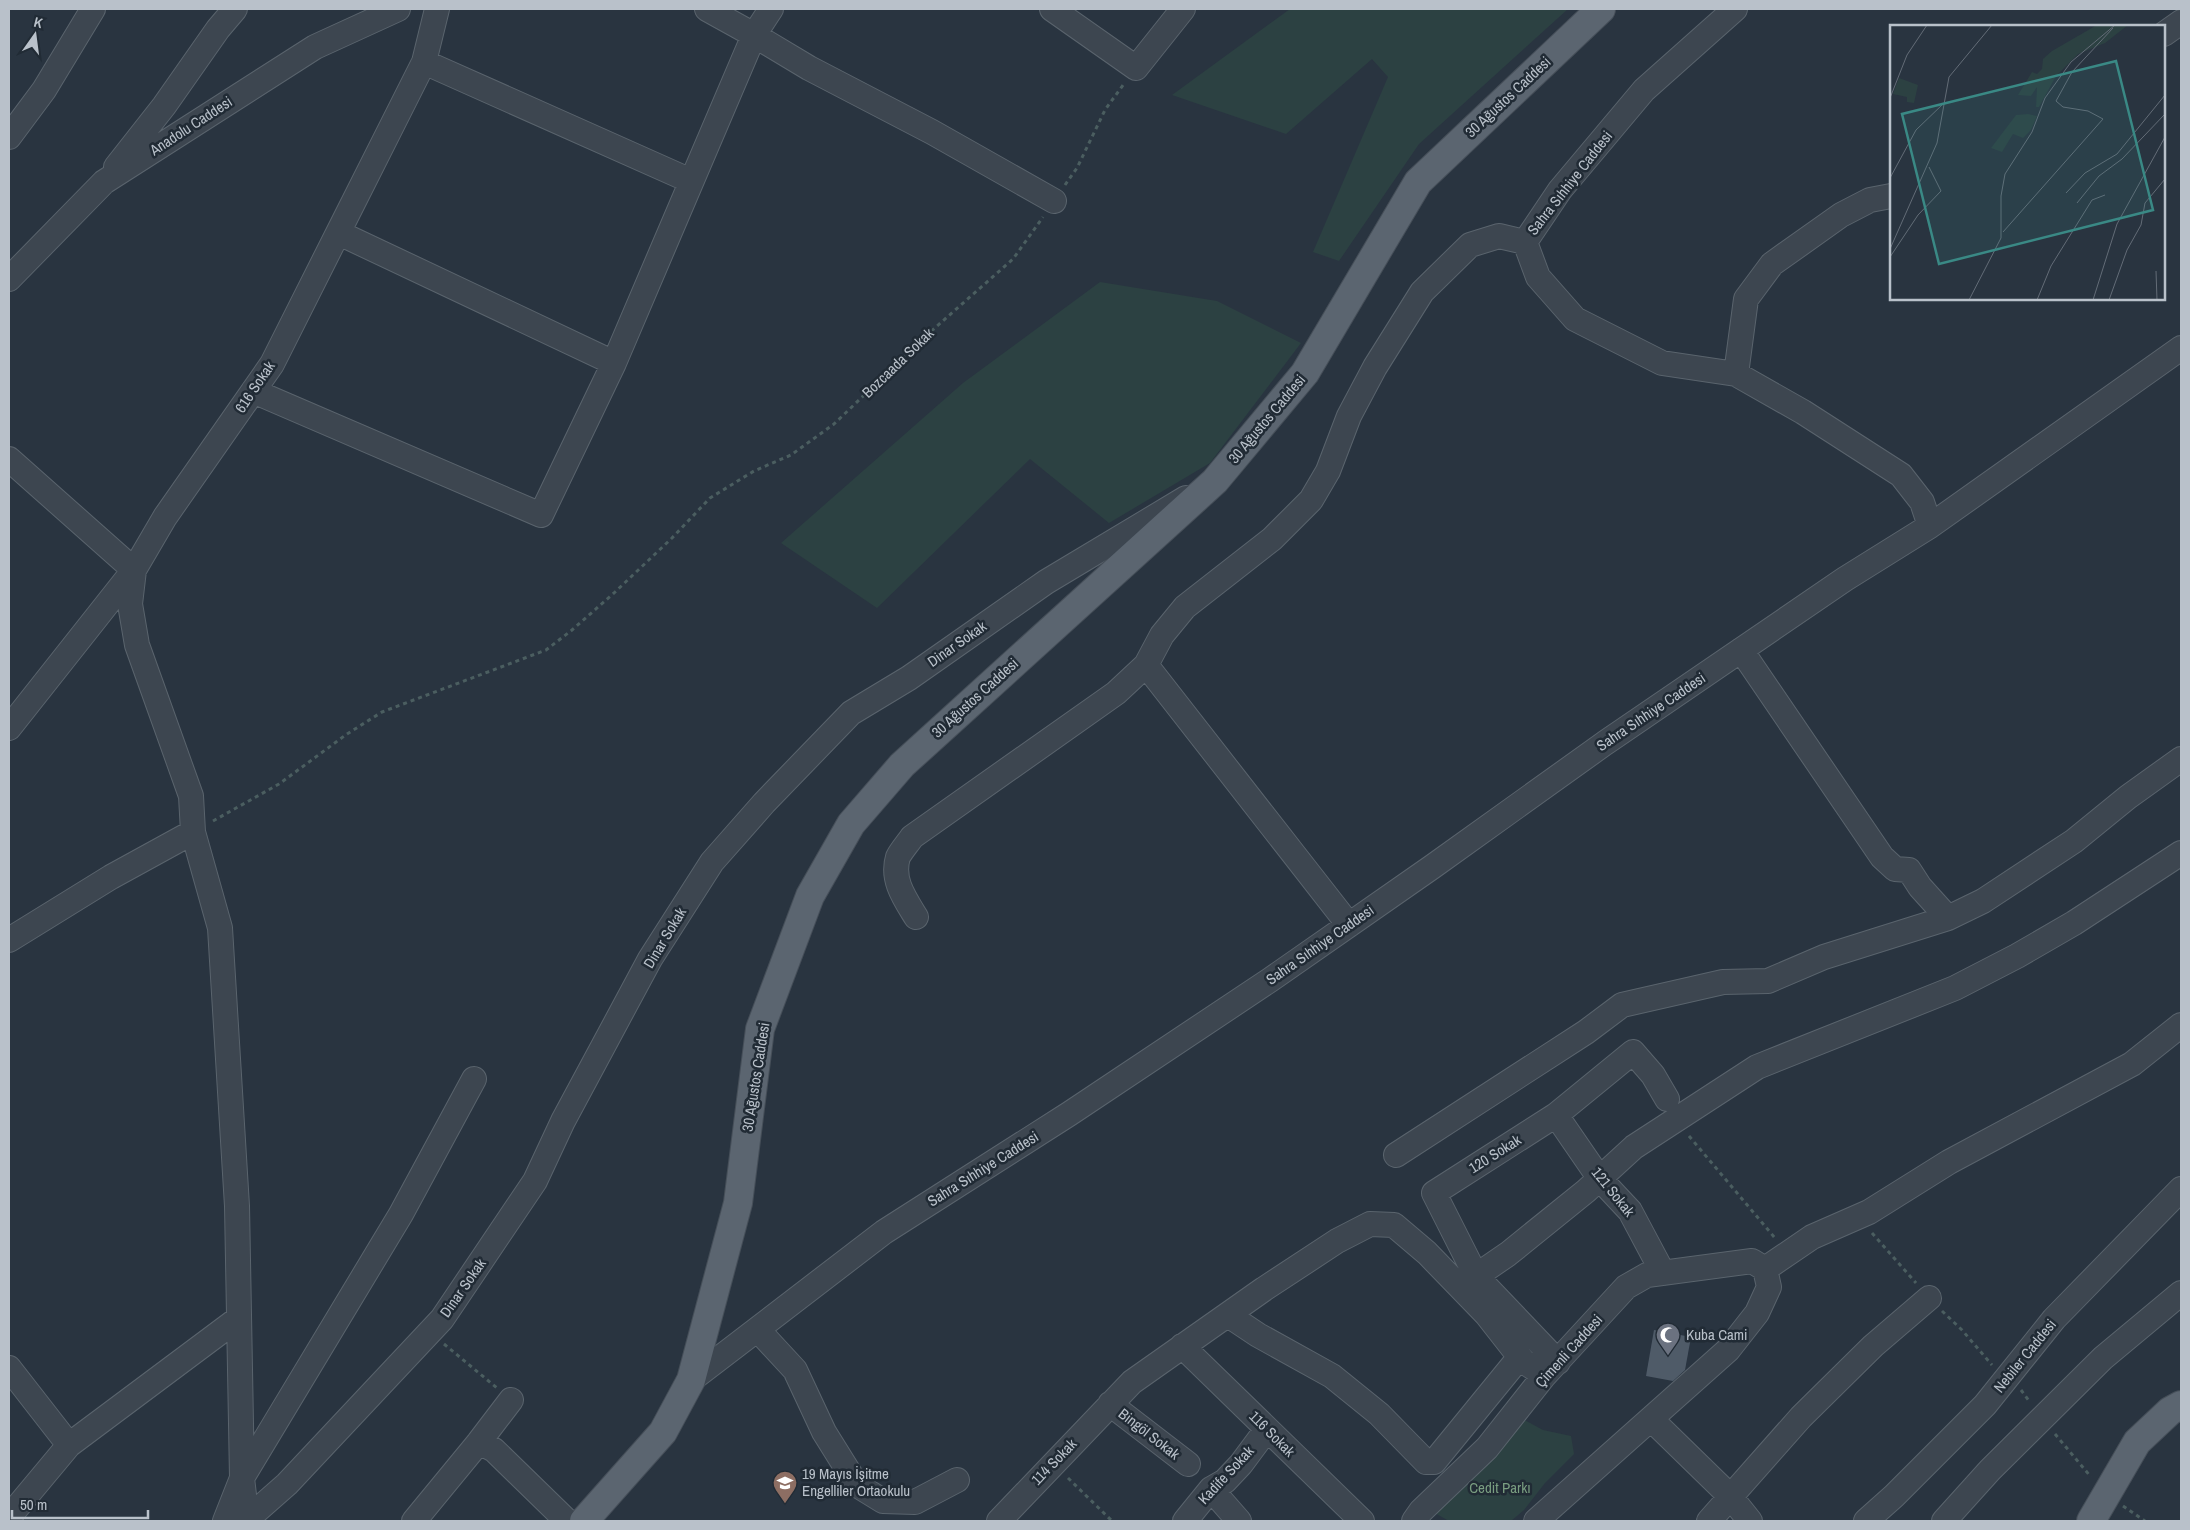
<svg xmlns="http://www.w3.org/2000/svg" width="2190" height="1530" font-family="'Archivo Narrow',sans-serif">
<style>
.green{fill:#2c4142}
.building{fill:#4f5b68}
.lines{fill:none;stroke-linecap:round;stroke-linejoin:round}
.minor-casing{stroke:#5a646d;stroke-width:26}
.major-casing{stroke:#464f59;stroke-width:30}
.path{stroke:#4b5e60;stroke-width:3;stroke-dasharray:4 4;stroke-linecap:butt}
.minor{stroke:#3d4650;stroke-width:24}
.major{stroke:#5b6570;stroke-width:28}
.labels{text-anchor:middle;stroke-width:5;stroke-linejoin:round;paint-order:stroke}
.street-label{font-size:15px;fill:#b9c1ca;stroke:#212b35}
.poi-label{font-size:15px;fill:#b9c1ca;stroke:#212b35;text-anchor:start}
.park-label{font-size:15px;fill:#7a9e81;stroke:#212b35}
.inset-road{fill:none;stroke:#636c77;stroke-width:1}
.view{fill:#3a8985;fill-opacity:0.15;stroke:#3a8985;stroke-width:2.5}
.inset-edge{fill:none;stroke:#b9c1ca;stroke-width:2.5}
</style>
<rect width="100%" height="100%" fill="#293440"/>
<!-- green -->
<path class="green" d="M1290 9H1568L1419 144 1339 261 1313 252 1388 77 1372 59 1286 134 1172 95Z
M1100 282 1217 301 1301 343 1210 463 1109 523 1030 459 877 608 781 543 963 383Z
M1521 1418 1543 1430 1571 1436 1574 1454 1545 1483 1524 1510 1511 1521H1449L1433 1512Z"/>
<!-- building -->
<path class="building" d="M1654 1330 1691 1337 1685 1370 1673 1381 1646 1376Z"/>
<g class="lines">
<defs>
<path id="minor" d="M771 9 754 35 809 68 932 132 1054 201
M1052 9 1136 68 1183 9
M2164 34 2181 22
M424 62 691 181
M9 137 44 90 93 9
M116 167 164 106 218 29 235 9
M339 233 614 363 754 35 707 9
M9 279 104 182 315 47 398 9
M1736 374 1746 299 1772 264 1841 215 1870 200 1891 196
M253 391 541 515 614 363
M9 459 134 570 130 604 137 645 191 796 193 832 220 928 237 1206 242 1478 247 1521
M1930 526 2181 348
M1741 650 1882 857 1895 869 1909 870 1920 887 1948 918
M9 728 134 570 165 517 272 364 424 62 437 9
M916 917C905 899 891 880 898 857 901 851 908 843 912 837L1116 693 1146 665
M1349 925 1146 665 1162 635 1185 607 1272 539 1311 500 1328 471 1349 416 1375 367 1422 292 1470 245 1499 236 1525 242
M9 940 111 877 193 832
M1556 1115 1600 1179 1630 1211 1663 1273
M1396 1155 1586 1032 1622 1005 1723 982 1768 981 1824 957 1948 918 1983 901 2074 841 2128 797 2181 759
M1765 1269 1812 1237 1869 1212 1949 1162 2132 1064 2181 1025
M1476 1276 1508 1254 1586 1191 1634 1147 1757 1067 1955 988 2017 956 2074 923 2181 853
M1228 1315 1258 1335 1332 1376 1379 1414 1426 1462H1434L1514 1364 1523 1361 1535 1369
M758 1330 795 1370 824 1432 857 1485 883 1501 915 1502 957 1480
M1182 1346 1362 1521
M1558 1362 1476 1276 1434 1193 1556 1115 1633 1052 1653 1075 1667 1099
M9 1368 69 1445 239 1318
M691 1380 884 1232 1069 1114 1270 980 1432 867 1605 743 1845 579 1930 526 1922 502 1901 475 1803 412 1736 374 1662 363 1575 319 1538 277 1525 242 1560 190 1644 90 1735 9
M1110 1404 1188 1464
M1651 1419 1730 1496 1750 1521
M479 1442 494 1450 567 1521
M1211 1489 1239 1521
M9 1517 69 1445
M225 1521 242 1478 401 1214 474 1079
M245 1521 287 1484 442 1319 535 1181 563 1121 650 959 712 862 764 803 851 713 909 678 1046 582 1186 498
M414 1521 479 1442 511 1400
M999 1521 1132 1382 1264 1289 1337 1241 1370 1224 1394 1225 1427 1253 1487 1315 1523 1361
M1185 1521 1211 1489 1225 1481 1241 1464 1267 1429
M1414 1521 1421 1511 1487 1448 1544 1376 1626 1287 1647 1275 1752 1261 1765 1269
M1536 1521 1728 1350 1757 1313 1769 1287 1765 1269
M1709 1521 1801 1417 1873 1346 1929 1298
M1866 1521 1894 1496 1985 1405 2054 1319 2181 1189
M1944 1521 1990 1470 2103 1358 2181 1293"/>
<path id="major" d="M584 1521 663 1432 691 1380 738 1203 760 1029 810 896 851 824 902 765 1215 481 1305 373 1418 182 1601 9
M2091 1521 2137 1442 2170 1411 2181 1405"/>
</defs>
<!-- minor casing -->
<use href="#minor" class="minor-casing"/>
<!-- major casing -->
<use href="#major" class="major-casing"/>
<!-- path -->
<path class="path" d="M1065 185 1077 168 1105 110 1123 85
M213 821 279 784 347 734 382 712 546 650 572 630 614 593 672 538 710 498 754 471 791 455 834 424 928 334 1013 259 1043 217
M1689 1136 1775 1238
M1872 1233 1916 1283
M1942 1311 1962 1330 1992 1365
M444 1344 497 1388
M2021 1390 2029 1401
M2055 1434 2091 1477
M1068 1478 1112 1521
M2123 1506 2145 1521"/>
<!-- minor -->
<use href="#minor" class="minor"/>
<!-- major -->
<use href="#major" class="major"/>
</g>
<!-- icons -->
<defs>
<symbol id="mosque-pin" viewBox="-11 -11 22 30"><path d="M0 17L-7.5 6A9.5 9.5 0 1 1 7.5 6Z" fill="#6b7280" stroke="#212b35"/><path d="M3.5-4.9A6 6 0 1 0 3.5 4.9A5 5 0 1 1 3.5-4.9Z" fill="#fff"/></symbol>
<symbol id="school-pin" viewBox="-11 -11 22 30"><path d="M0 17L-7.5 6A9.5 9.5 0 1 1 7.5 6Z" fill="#8d6e63" stroke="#212b35"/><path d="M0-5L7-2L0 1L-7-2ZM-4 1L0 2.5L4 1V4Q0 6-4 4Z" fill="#fff"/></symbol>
</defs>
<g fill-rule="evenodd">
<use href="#mosque-pin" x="1654" y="1321" width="28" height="38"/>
<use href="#school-pin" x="771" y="1469" width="28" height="38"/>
</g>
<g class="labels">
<!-- street labels -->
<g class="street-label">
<text transform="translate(1508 97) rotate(-43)" y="5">30 Ağustos Caddesi</text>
<text transform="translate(191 126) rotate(-33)" y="5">Anadolu Caddesi</text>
<text transform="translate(1570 183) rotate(-52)" y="5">Sahra Sıhhiye Caddesi</text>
<text transform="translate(898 363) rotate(-44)" y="5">Bozcaada Sokak</text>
<text transform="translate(255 387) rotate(-56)" y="5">616 Sokak</text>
<text transform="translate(1267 419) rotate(-50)" y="5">30 Ağustos Caddesi</text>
<text transform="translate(957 644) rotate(-35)" y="5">Dinar Sokak</text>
<text transform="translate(975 698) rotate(-42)" y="5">30 Ağustos Caddesi</text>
<text transform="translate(1651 712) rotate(-34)" y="5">Sahra Sıhhiye Caddesi</text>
<text transform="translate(665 938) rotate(-59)" y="5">Dinar Sokak</text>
<text transform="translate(1320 945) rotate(-35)" y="5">Sahra Sıhhiye Caddesi</text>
<text transform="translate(756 1077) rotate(-81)" y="5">30 Ağustos Caddesi</text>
<text transform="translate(1495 1154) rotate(-32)" y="5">120 Sokak</text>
<text transform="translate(983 1169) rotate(-32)" y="5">Sahra Sıhhiye Caddesi</text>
<text transform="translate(1613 1192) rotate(51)" y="5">121 Sokak</text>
<text transform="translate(463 1288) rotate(-55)" y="5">Dinar Sokak</text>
<text transform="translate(1569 1351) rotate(-48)" y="5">Çimenli Caddesi</text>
<text transform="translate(2025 1356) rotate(-51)" y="5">Nebiler Caddesi</text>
<text transform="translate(1149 1434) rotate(38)" y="5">Bingöl Sokak</text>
<text transform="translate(1272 1434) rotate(45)" y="5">116 Sokak</text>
<text transform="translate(1054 1462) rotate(-46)" y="5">114 Sokak</text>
<text transform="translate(1226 1475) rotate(-47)" y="5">Kadife Sokak</text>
</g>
<!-- poi labels -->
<g class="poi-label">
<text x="1686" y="1340">Kuba Cami</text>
<text x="802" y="1479">19 Mayıs İşitme<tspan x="802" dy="17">Engelliler Ortaokulu</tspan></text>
</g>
<!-- park labels -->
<g class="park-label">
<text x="1500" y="1493">Cedit Parkı</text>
</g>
</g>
<!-- overview -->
<g transform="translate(1890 25)">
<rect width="275" height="275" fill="#293440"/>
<path d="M207 0H238L215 18 188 29 166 51 149 82H146L147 62 141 71 128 70 142 47 147 49 152 44 153 34 162 26ZM9 53 28 60 24 78 17 77V72L3 69ZM138 89 147 91 141 105 133 113 123 109 112 127 101 123 126 90Z" fill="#2c4142"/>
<path class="inset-road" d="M0 73 17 30 37 0M0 153 26 105 54 78M176 168 195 148 227 129 275 70M187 178 209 151 232 134 275 89M113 207 213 94 198 86 173 82 166 76 182 47 223 3M0 224 47 118 59 52 102 0M0 232 28 190 51 166 39 142M266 246 267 275M79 275 111 213V171L115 149 142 107 155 73 181 37 225 0M147 275 161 241 202 175 215 170M203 275 227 199 275 112M219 275 237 225 251 200 255 178 275 154"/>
<path class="view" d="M226 36 263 185 49 239 12 89Z"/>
<rect width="275" height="275" class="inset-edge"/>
</g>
<!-- border -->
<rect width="2190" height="1530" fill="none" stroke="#b9c1ca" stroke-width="20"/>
<!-- north arrow -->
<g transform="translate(35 35) rotate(14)" stroke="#212b35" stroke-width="4" paint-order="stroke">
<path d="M0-4L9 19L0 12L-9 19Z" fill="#b9c1ca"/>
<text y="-8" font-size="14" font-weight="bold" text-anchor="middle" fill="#b9c1ca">K</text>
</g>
<!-- scale -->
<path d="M12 1510v8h136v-8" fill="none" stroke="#b9c1ca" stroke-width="2.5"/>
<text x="20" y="1510" font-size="15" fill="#b9c1ca" stroke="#212b35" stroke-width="4" paint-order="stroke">50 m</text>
</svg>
